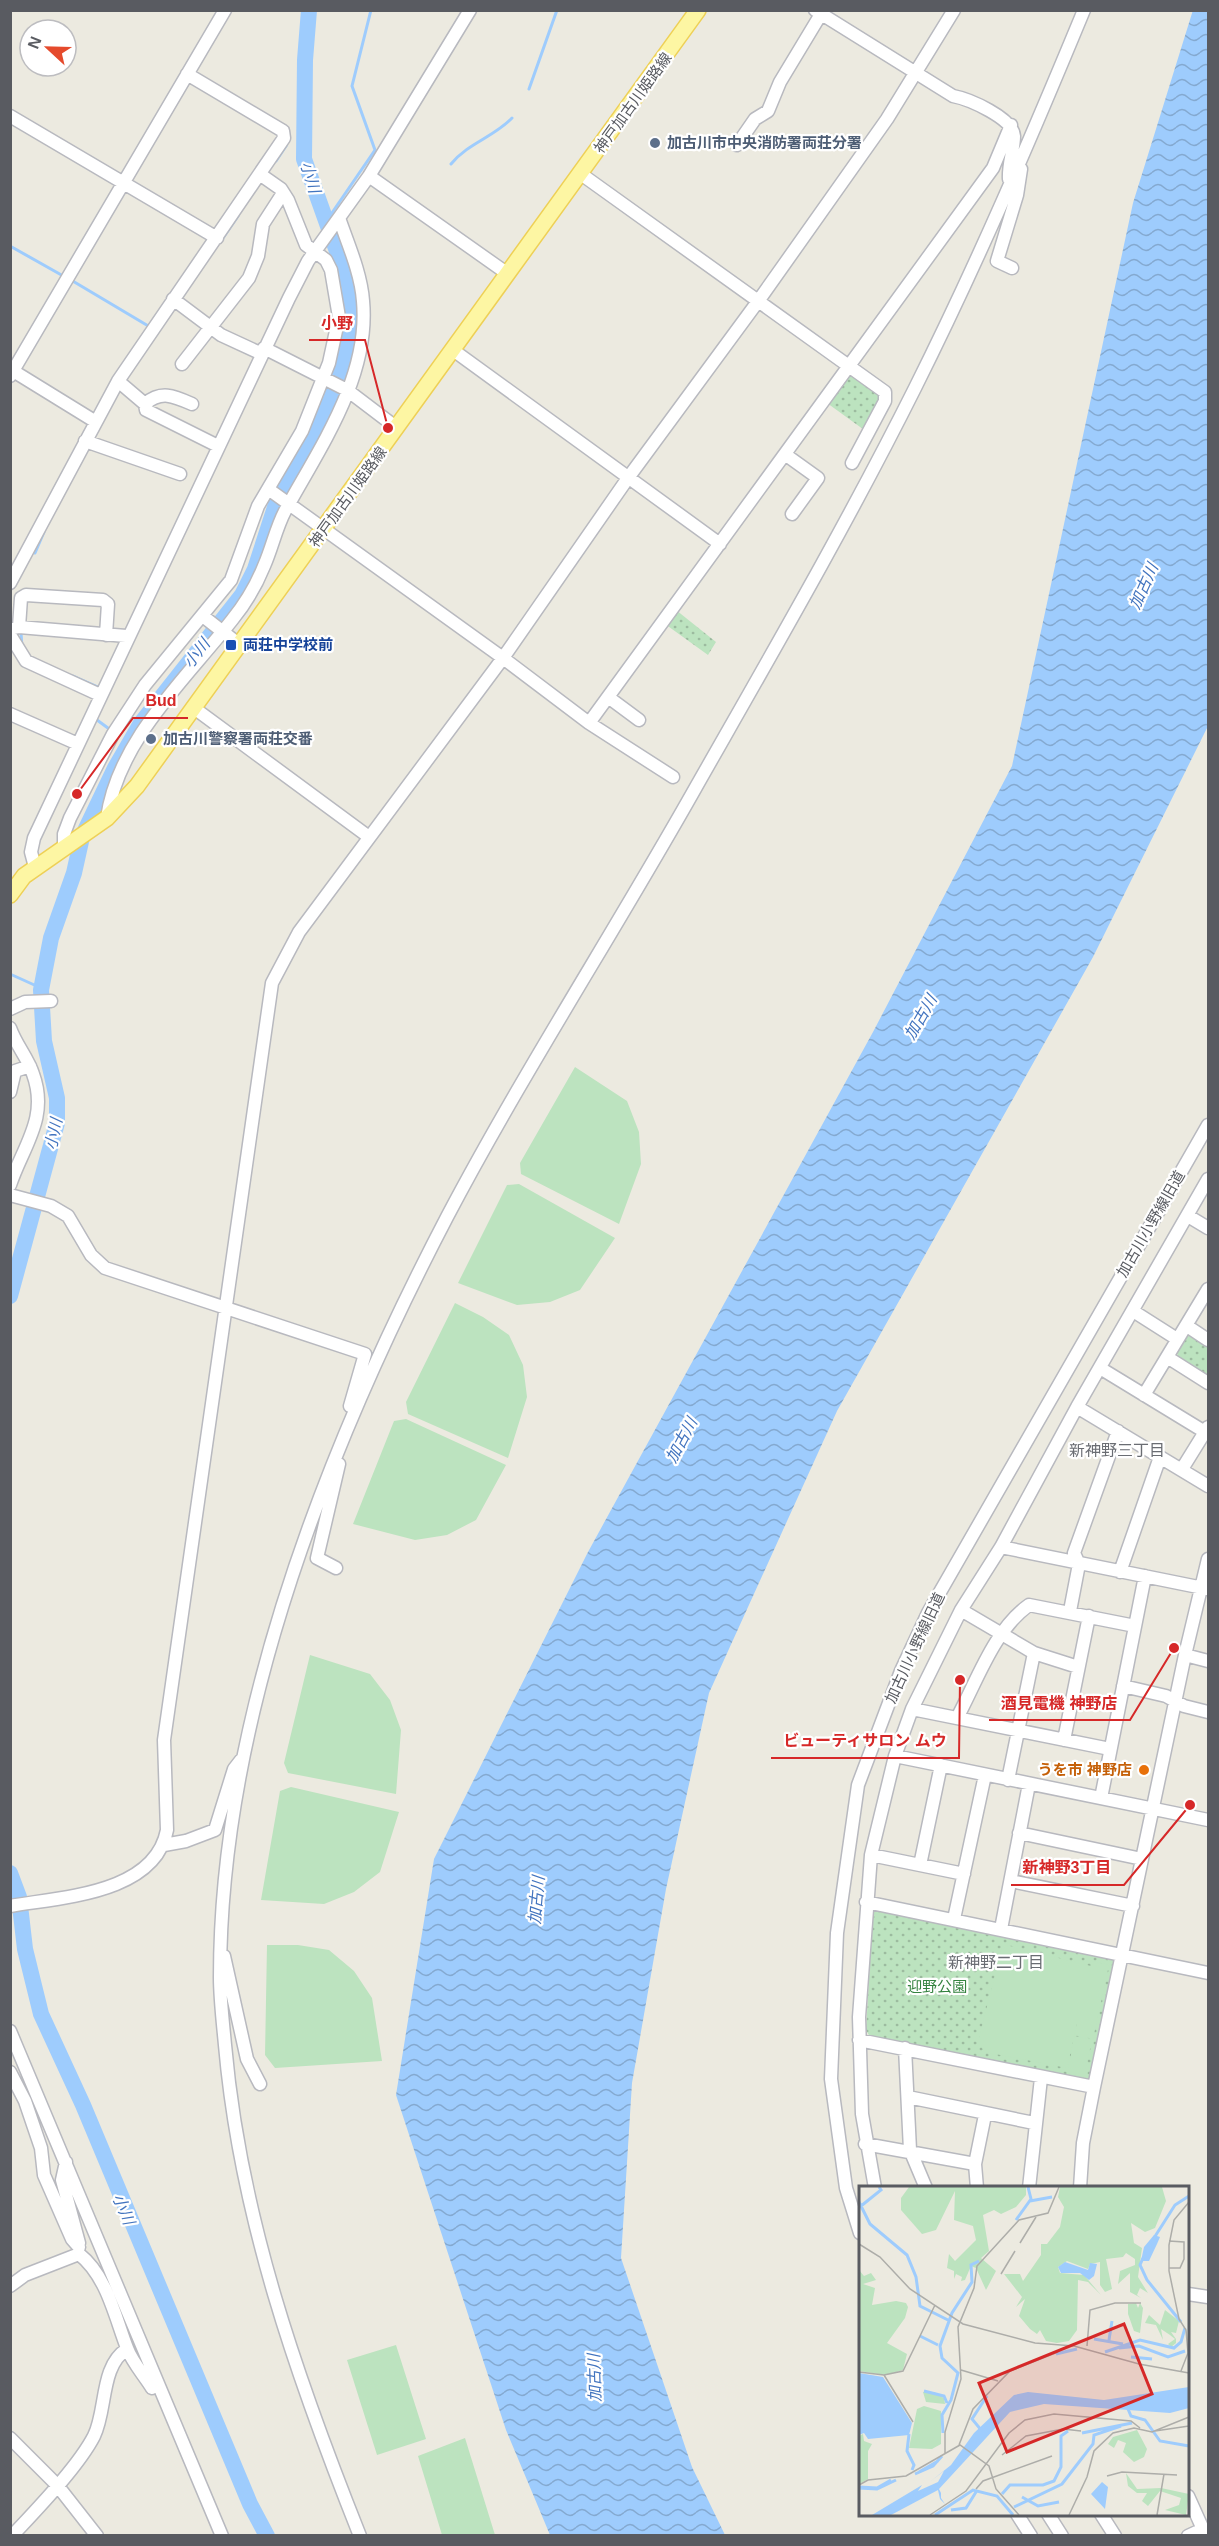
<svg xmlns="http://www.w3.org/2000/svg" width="1219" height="2546" font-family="Arial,'Noto Sans JP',sans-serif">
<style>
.grass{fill:url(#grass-dots)}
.pitch{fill:#bce3bf}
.water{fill:url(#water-waves)}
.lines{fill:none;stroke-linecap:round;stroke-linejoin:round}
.stream{stroke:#9eccfd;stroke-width:3}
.river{stroke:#9eccfd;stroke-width:16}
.minor-casing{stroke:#b8b9bf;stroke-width:15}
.major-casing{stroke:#eed056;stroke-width:18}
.minor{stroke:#fff;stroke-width:12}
.major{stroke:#fdf6a3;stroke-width:15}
.service-dot{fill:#5c6f8a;stroke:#fff;stroke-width:2}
.transit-dot{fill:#1a4fb4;stroke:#fff;stroke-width:2}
.food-dot{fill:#e8710a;stroke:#fff;stroke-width:2}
.labels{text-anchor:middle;stroke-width:4.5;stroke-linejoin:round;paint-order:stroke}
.street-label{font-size:15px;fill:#595b61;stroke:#fff}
.service-label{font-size:15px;font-weight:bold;fill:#4e5e75;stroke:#fff;text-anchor:start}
.transit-label{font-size:15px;font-weight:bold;fill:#164399;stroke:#fff;text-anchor:start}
.food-label{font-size:15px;font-weight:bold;fill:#c56008;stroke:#fff;text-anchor:end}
.park-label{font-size:15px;fill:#358340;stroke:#fff}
.water-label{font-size:16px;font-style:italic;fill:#4274bf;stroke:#fff}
.neighbourhood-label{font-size:16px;fill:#6a6d73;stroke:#fff}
.inset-river{fill:none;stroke:#9eccfd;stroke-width:3}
.inset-road{fill:none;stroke:#adada9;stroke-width:1.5}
.view{fill:#d62828;fill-opacity:0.15;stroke:#d62828;stroke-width:3}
.inset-edge{fill:none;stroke:#595b61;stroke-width:3}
.leader{fill:none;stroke:#d62828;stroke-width:2}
.callout-dot{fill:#d62828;stroke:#fff;stroke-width:2}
.callout-label{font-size:16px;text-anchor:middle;font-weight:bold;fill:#d62828;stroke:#fff;stroke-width:4.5;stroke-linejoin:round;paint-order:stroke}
</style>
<defs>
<pattern id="grass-dots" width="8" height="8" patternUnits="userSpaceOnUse" patternTransform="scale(1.5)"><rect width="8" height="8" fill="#bce3bf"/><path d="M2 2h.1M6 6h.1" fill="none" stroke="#9cbb9f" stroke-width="1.8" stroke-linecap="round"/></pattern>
<pattern id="water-waves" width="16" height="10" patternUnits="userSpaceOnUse" patternTransform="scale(1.5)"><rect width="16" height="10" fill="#9eccfd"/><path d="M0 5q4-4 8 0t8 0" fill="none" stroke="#84a9d0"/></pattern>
</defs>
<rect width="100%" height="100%" fill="#eceae0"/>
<!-- grass -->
<path class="grass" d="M850 371 883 394 867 432 827 403Z
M676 610 716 642 708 655 665 624Z
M1194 1332 1208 1341V1377L1178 1358 1177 1351 1184 1336Z
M873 1910 1114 1959 1089 2080 870 2037 866 2030Z"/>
<!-- pitch -->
<path class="pitch" d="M575 1067 627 1101 639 1132 641 1164 619 1224 521 1174 520 1163Z
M519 1184 615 1238 580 1290 550 1302 517 1305 458 1283 507 1185Z
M455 1303 483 1317 509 1335 523 1365 527 1397 508 1458 408 1414 406 1402Z
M406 1419 506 1465 476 1520 447 1535 415 1540 353 1524 394 1421Z
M310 1655 370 1674 390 1700 401 1730 396 1794 288 1773 284 1763Z
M291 1787 399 1812 380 1872 354 1892 324 1904 261 1900 280 1791Z
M267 1945H298L329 1950 354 1971 372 1998 382 2061 275 2068 265 2055Z
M1006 1945 1091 1966 1092 1961 1109 1965 1093 2039 1075 2035 1077 2023 1067 2068 985 2052 978 2042 1002 1947Z
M1075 2036 1092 2040 1084 2077 1067 2073Z
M396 2345 426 2439 377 2455 347 2360Z
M465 2438 495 2535H442L418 2456Z"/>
<!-- water -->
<path class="water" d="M1193 10 1208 11V726L1093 957 837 1411 709 1693 666 1889 632 2083 621 2258 692 2467 725 2535H550L506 2430 396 2095 434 1859 588 1552 873 1032 1012 766 1133 203Z"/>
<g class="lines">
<!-- stream -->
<path class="stream" d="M529 89 557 10
M276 161 286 146
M451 164C468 143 494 137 512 118
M325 223 375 150 352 86 371 10
M223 238 238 216
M10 246 65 277
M71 280 150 327
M35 553 44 532
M21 633 22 647
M73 676 98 687
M97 720 112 731
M10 974 41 988"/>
<!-- river -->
<path class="river" d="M10 1296 57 1123V1098L44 1041 41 990 51 938 74 873 82 837 115 768 141 723 242 595 255 569 276 504 308 449 331 399 350 335 352 311 349 285 304 159 305 60 309 10
M10 1873 19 1897 25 1949 41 2014 83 2105 250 2504 267 2536"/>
<defs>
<path id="minor" d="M815 10 953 96C969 99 1013 118 1014 136 1014 150 1008 164 1009 179
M10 116 217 238
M737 145 755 119 768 111 780 82 821 14
M581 174 885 392V401L852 463
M369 176 508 274
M1012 268 997 261 1017 195 1021 169
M173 299 221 335 262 354
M264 348 347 390 397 428
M453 350 720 544
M182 364 249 278 258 256 263 224 283 193
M10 369 96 422
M10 376 225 10
M118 381 145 404 146 410 218 446
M145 404C161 390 174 396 192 404
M85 441 180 474
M786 455 818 478 792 514
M271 491 503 658 589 723 673 777
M10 583 118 381 284 138 283 131 187 74
M204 617 241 646
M19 627 21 598 26 595 103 600 108 604 106 635
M10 629 19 627 126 636
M10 635 26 661 100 695
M608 697 639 720
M194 708 369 837
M10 714 78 744
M589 723 993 168 1011 125
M107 818C118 740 185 680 232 620 245 604 256 586 264 566 272 548 276 528 285 511 320 447 370 377 363 301 361 273 348 244 339 218
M64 848V834L70 818 113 734 145 685 231 580 258 506 302 431 329 363 339 317 331 270 326 260 306 245 288 200 281 189 261 175
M35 867 31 852 34 838 289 298 308 261 369 176 470 10
M10 1009 25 1002 51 1001
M10 1028C16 1045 28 1058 33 1074 49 1118 23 1146 10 1185
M10 1092 15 1071 30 1066
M10 1195 51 1206 68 1216 91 1255 105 1268 365 1354 350 1406
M1188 1216 1208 1228
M1133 1311 1177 1339
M1187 1326 1208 1340
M1167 1357 1208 1383
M1100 1368 1205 1432
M1144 1395 1208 1289
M1077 1407 1208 1486
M1182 1469 1208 1427
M1001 1547 1208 1589
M336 1568 317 1558 339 1464
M1120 1572 1160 1457
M961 1610 1034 1653 1078 1667
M1070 1611 1079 1564 1074 1553 1118 1431
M1185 1655 1208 1661
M1123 1686 1166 1696 1184 1706 1208 1712
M912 1709 1110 1749
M957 1718C977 1681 994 1630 1029 1605L1135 1626
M1064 1740 1089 1616
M895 1756 1208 1820
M1008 1780 1034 1653
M1101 1798 1145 1576
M1019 1833 1142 1859
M164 1845 186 1841 215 1830 234 1769 241 1760
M871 1855 964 1874
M920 1865 941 1765
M1011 1881 1133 1906
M866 1902 1208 1973
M10 1906C61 1897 155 1894 167 1830L164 1740 272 983 299 932 503 658 628 478 759 300 887 119 954 10
M954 1919 985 1775
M1001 1929 1029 1784
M224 1956 247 2059 260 2084
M10 2031 222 2536
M859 2040 1094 2087
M905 2048 910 2150 926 2188
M10 2072 25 2101 41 2148 44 2175 72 2239 79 2247
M908 2097 1034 2123
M865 2144 975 2164
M66 2162 62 2180 79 2243
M875 2188 862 2114 859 2017 871 1855 895 1756 912 1709 961 1610 1001 1547 1077 1407 1208 1179
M977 2188 975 2164 985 2115
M1029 2188 1041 2078
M1080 2188 1083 2143 1094 2087 1185 1655 1208 1559
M860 2233 846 2188 831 2079 837 1933 858 1785 901 1671 928 1613 1208 1125
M79 2254C107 2276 115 2317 127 2348 132 2362 144 2375 152 2388
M10 2286 25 2275 79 2254
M1188 2294 1208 2297
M10 2438 57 2485 97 2536
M1188 2496 1206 2536
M1017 2514 1031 2536
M1048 2514 1062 2536
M1101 2514 1115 2536
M12 2536C36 2510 78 2467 94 2436 107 2410 100 2366 127 2349
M360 2536C297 2378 240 2216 225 2045 223 2023 220 1999 220 1977 220 1717 328 1445 447 1217 524 1071 615 931 696 787 771 655 847 524 915 388 977 264 1031 138 1084 10
M1188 2536 1203 2529"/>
<path id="major" d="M10 895 24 876 107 818 137 786 698 10"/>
</defs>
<!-- minor casing -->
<use href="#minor" class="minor-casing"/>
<!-- major casing -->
<use href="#major" class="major-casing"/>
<!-- minor -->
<use href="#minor" class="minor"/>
<!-- major -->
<use href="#major" class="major"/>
</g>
<!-- markers -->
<g class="service-dot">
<circle cx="655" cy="143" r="6"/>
<circle cx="151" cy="739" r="6"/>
</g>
<rect class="transit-dot" x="225" y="639" width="12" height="12" rx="3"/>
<circle class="food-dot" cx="1144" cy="1770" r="6"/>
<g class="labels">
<!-- street labels -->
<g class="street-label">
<text transform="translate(633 103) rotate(-54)" y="5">神戸加古川姫路線</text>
<text transform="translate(348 497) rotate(-54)" y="5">神戸加古川姫路線</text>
<text transform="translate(1151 1224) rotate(-60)" y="5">加古川小野線旧道</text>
<text transform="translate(915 1648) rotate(-65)" y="5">加古川小野線旧道</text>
</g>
<!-- service labels -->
<g class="service-label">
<text x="667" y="148">加古川市中央消防署両荘分署</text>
<text x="163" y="744">加古川警察署両荘交番</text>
</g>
<!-- transit labels -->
<g class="transit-label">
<text x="243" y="650">両荘中学校前</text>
</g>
<!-- food labels -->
<g class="food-label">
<text x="1132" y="1775">うを市 神野店</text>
</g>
<!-- park labels -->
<g class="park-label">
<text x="937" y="1992">迎野公園</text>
</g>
<!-- water labels -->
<g class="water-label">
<text transform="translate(311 177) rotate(73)" y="6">小川</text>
<text transform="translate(1143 586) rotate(-66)" y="6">加古川</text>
<text transform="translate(196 653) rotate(-52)" y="6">小川</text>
<text transform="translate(920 1017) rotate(-60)" y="6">加古川</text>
<text transform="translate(53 1134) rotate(-79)" y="6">小川</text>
<text transform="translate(681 1440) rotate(-62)" y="6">加古川</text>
<text transform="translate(536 1900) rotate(-85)" y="6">加古川</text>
<text transform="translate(124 2209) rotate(67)" y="6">小川</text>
<text transform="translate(594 2378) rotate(-92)" y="6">加古川</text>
</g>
<!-- neighbourhood labels -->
<g class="neighbourhood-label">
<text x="1117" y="1456">新神野三丁目</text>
<text x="996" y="1968">新神野二丁目</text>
</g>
</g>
<!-- overview -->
<g transform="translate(859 2186)">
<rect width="330" height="330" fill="#eceae0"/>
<path d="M50 1H167V9L157 21 142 28 135 24 124 29 130 65 122 72 137 85 127 104 117 82 112 80 106 94 102 95 103 91 97 88 95 93V85L88 82 90 68 96 75 117 54 114 40 95 34 96 5 77 44 63 48 42 24V12ZM201 1H303L307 15 296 42 286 46 272 37 275 57 283 62 279 91 289 107 281 102 278 109 282 112 271 106V87L259 98 261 85 276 79V73L267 67 264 71 247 73 253 103 246 106 241 99V76L231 78 229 83 208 75 199 81 201 87 225 89 242 109 229 96 219 94 218 144 210 155 198 157 187 155 181 144 178 148 171 143 160 130 166 113 157 121 163 111 145 88H161L164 95 182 69V58H188L201 41 205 21 199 11ZM0 84 5 90 12 87 17 94 4 98 16 102 13 119 37 115 47 117 49 121 46 132 28 157 48 168 44 184 27 189 0 185ZM277 117 279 122 281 117 284 122 281 147 275 145 269 128V118ZM306 124 320 135 317 147 312 146 317 153V157L312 161 309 158 316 153 311 149 302 143 304 154 297 139 286 137 290 129 301 139ZM64 206H75L85 212 86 218 67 216ZM65 220 82 225V258L73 263 50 262 58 223ZM278 244 288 263 285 271 275 276 264 266 267 257 259 254 255 262 249 258 254 251ZM4 248 5 255 13 258 9 265V293L0 298V250ZM267 287 278 303 302 302 330 308 327 329 306 324 320 319 322 312 301 305 289 320 283 315 288 307H278L269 300Z" fill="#bce3bf"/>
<path d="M295 49 301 51 298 58 290 75H282L285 61ZM206 76 229 84 231 77 238 78 235 90 230 94 221 87H202L199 81ZM0 187 24 191 53 237 50 249 9 253 5 247 0 249ZM330 201V222L311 227 185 218 151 226 80 303 82 307V312L86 318 81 313 79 304 32 329H13L63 299 59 305 79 296 85 285 72 295 92 279 115 247 155 209 169 206 245 214ZM243 296 249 301 246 323 232 308Z" fill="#9eccfd"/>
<path class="inset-river" d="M171 15 193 11M0 16 11 38 48 69 57 91 61 120 91 135M2 20 22 4 20 1M157 34 172 13 169 1M295 52 316 19 330 10M284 72 281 79 288 94 322 136M61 150 79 159M235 153 264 158M250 154 253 135M260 162 280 160 309 171 326 165M246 166 281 154 315 162 322 156 326 142M197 168 218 163M272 171 293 173M65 205 85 210 88 217M269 223 272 230 286 234 301 255 330 260M123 245 113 233 128 210M84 247 83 229 92 214 99 187 83 172 81 160 93 127 113 96 112 79 120 75M223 247 273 237M50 248 48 265 55 279 53 284M60 286 79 275M56 288 74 280 83 270M0 301 18 302 32 294M0 302 18 303 37 294M143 308 151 299H184L195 295 202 281V250L209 245M163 311 179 320 200 316M155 321 203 298 234 258 235 249 262 240M92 324 107 322 117 306M76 329 114 304 138 310 154 329"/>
<path class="inset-road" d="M161 57 177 31M0 58 21 71 51 103 104 138 176 157 215 160 280 178 330 187M310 82H321L325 73V56L310 55M142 88 156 65M228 160 231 124 256 117H282M102 184 139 195M322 185 329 167 327 144 320 133 310 85V59L315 34 330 16M0 186 25 189 44 185 76 119M25 189 54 236M296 245 330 240M100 259 114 223 151 185 199 166M86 267V246L102 193 99 141 115 102 118 80 160 34 189 27 200 1M143 269 167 250 204 243 222 245M248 290 263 286 318 289M0 299 9 294 47 290 101 259 130 280 137 303 160 329M117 303 124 295 193 270M71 329 107 305 150 247 166 234 195 228 272 235 281 242M210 329 228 291 235 265 254 247 275 242 293 246 330 231M298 329 305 288"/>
<path class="view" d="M265 138 293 208 148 266 120 197Z"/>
<rect width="330" height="330" class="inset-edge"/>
</g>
<!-- callouts -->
<path class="leader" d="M388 428L365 340H309M77 794L133 718H188M1174 1648L1130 1720H989M960 1680L959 1758H771M1190 1805L1124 1885H1011"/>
<g class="callout-dot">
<circle cx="388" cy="428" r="6"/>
<circle cx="77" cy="794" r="6"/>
<circle cx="1174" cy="1648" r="6"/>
<circle cx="960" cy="1680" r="6"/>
<circle cx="1190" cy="1805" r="6"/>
</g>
<g class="callout-label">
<text x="337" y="329">小野</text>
<text x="161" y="706">Bud</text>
<text x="1059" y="1709">酒見電機 神野店</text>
<text x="865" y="1746">ビューティサロン ムウ</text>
<text x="1067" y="1873">新神野3丁目</text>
</g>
<!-- border -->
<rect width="1219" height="2546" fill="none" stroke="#595b61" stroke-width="24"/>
<!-- north arrow -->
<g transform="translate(48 48) rotate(292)"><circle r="28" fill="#ffffff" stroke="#bdbdc0" stroke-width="1.5"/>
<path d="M0-4.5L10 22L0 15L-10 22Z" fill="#e54a2c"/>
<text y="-9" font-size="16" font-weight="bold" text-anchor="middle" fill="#595b61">N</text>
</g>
</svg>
